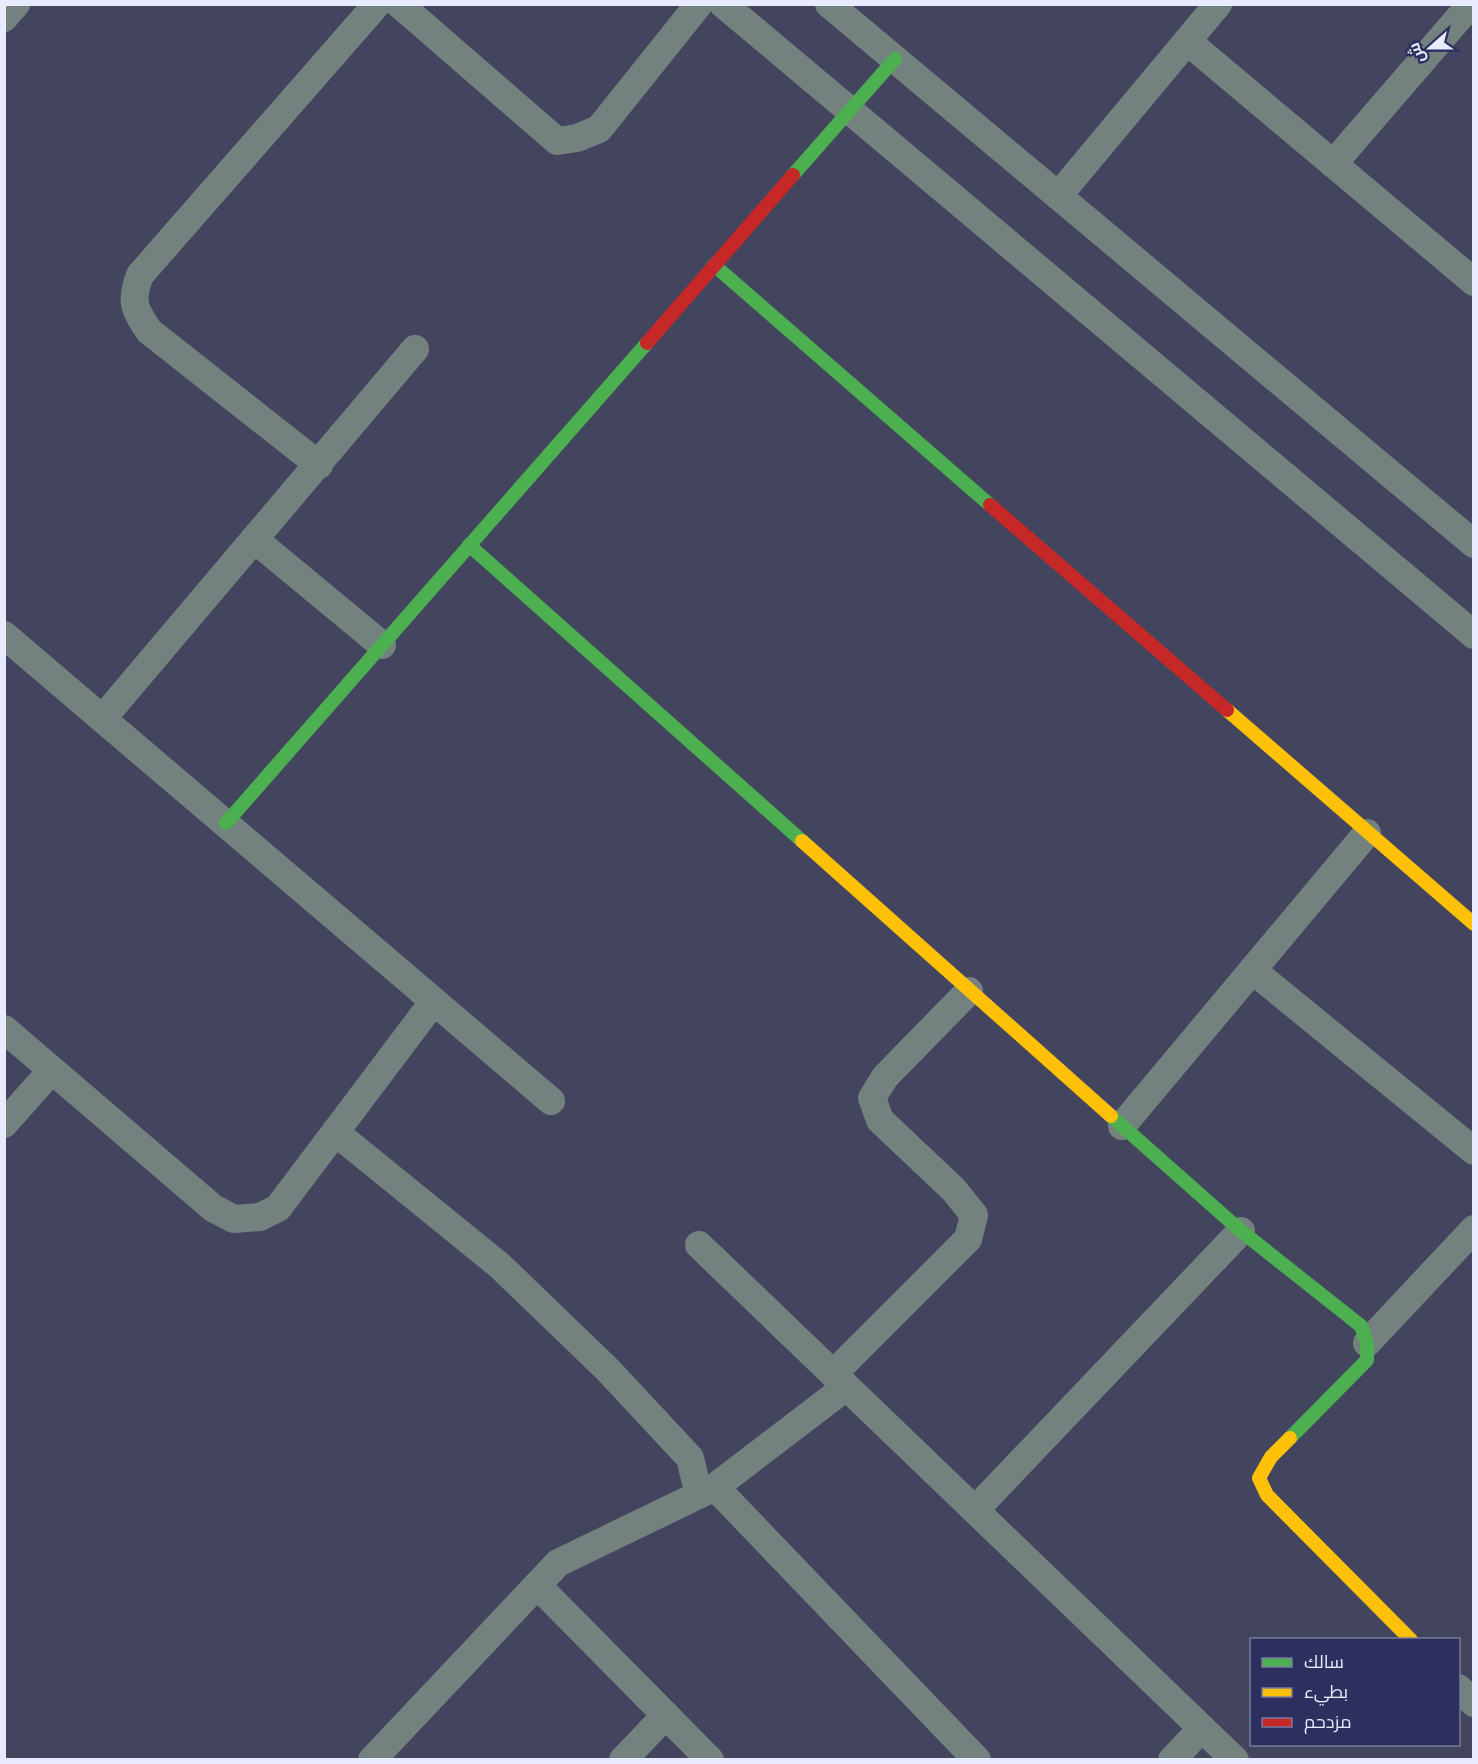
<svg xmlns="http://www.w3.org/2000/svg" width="1478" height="1764" font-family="Jost,Cairo,sans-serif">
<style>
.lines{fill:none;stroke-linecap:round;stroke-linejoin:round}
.street{stroke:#73827e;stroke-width:28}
.fast{stroke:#4caf50;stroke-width:14}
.slow{stroke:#ffc107;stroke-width:14}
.jam{stroke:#c62828;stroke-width:14}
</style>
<rect width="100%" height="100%" fill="#43455f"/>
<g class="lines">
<!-- street -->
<path class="street" d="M399 4 557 141 577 138 599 129 699 4
M723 4 1474 635
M829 4 1474 544
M4 18 16 4
M1187 41 1474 282
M1333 164 1471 4
M1058 196 1218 4
M319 465 149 331C134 309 130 301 140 275L377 4
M255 540 382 645
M4 635 551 1101
M103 718 415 349
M1252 970 1474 1151
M4 1029 213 1208 234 1219 260 1217 278 1208 434 1001
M4 1124 52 1070
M1122 1126 1367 833
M335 1132 499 1265 608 1370 690 1458 699 1495
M699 1245 1235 1760
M1367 1343 1474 1229
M833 1374 968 1239 974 1215 954 1190 880 1120 872 1098 885 1077 969 991
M715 1487 977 1760
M975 1510 1241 1231
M537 1585 710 1760
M1458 1688 1474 1703
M372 1760 558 1563 715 1487 846 1387
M623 1760 666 1715
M1172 1760 1202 1728"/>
<!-- fast -->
<path class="fast" d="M793 175 895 59
M714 265 990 505
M469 545 802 841
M226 823 647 343
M1111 1116 1241 1231 1361 1326 1367 1343V1360L1290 1438"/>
<!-- slow -->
<path class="slow" d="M1227 710 1474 924
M802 841 1111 1116
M1290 1438 1271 1457 1259 1478 1267 1495 1411 1640"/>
<!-- jam -->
<path class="jam" d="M647 343 793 175
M990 505 1227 710"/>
</g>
<!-- border -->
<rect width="1478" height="1764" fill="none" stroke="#e8ebfd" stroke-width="12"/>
<!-- legend -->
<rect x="1250" y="1638" width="210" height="108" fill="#2d305f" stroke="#787b9e" stroke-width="1.5"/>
<rect x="1262" y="1658" width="30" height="9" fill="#4caf50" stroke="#787b9e" stroke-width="1.5"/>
<text x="1304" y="1668" font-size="18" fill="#e8ebfd">سالك</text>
<rect x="1262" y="1688" width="30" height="9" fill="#ffc107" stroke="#787b9e" stroke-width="1.5"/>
<text x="1304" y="1698" font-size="18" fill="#e8ebfd">بطيء</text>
<rect x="1262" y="1718" width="30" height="9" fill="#c62828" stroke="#787b9e" stroke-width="1.5"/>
<text x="1304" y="1728" font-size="18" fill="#e8ebfd">مزدحم</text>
<!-- north arrow -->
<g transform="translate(1430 48) rotate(249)" stroke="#2d305f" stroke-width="4.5" paint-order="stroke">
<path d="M0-4.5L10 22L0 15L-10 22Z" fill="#e8ebfd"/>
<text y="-9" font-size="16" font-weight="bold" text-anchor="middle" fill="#e8ebfd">ش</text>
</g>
</svg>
